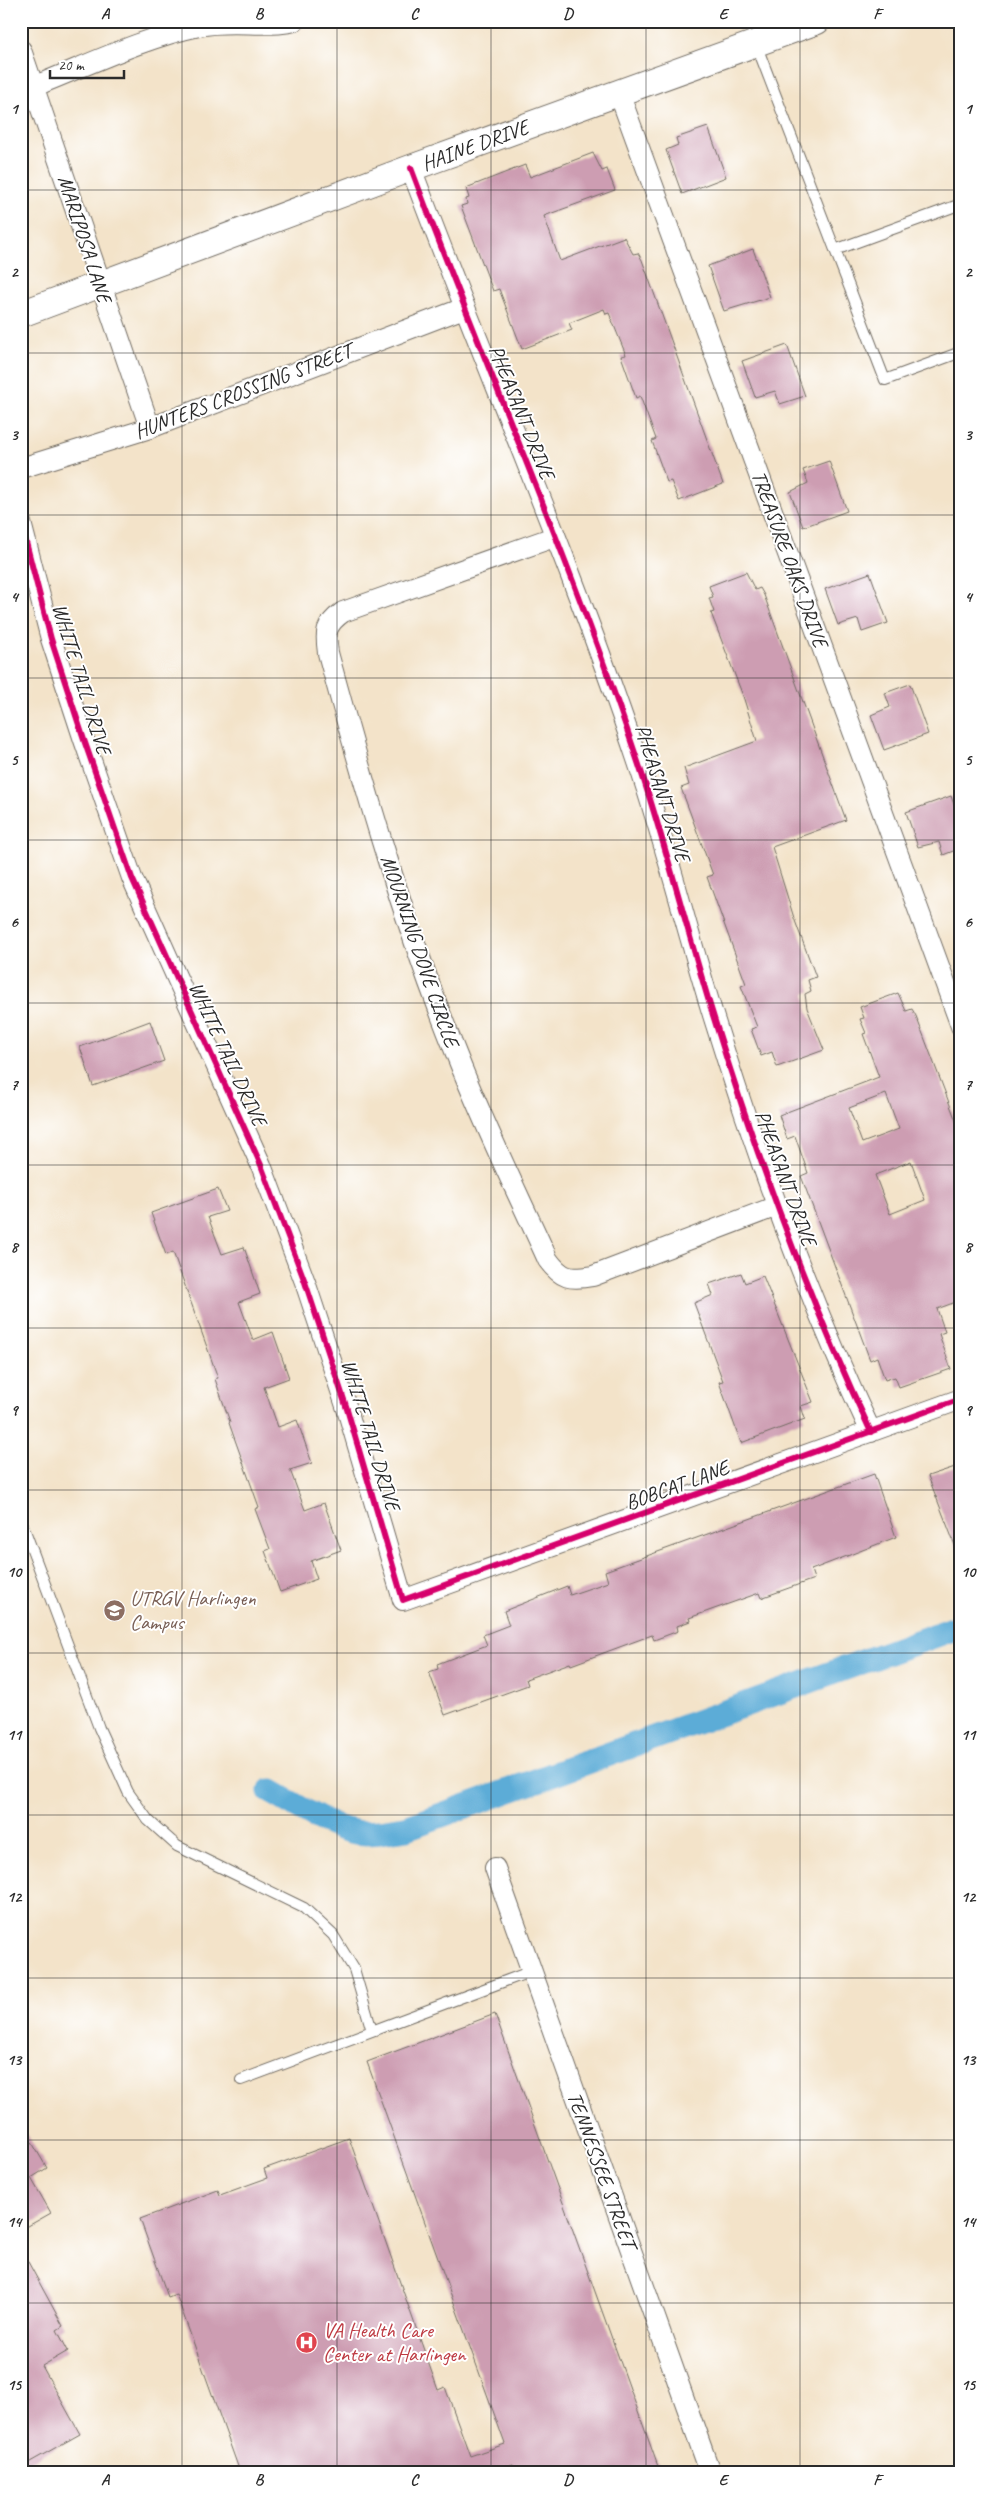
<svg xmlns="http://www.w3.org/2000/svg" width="982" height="2493" font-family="Caveat,sans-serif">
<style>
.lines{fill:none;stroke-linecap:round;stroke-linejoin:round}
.canal{stroke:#5cacd7;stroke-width:25}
.building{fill:#cd9db2;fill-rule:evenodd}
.service-casing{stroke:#716b62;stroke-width:12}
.minor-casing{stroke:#716b62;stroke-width:22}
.tertiary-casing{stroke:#716b62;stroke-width:28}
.service{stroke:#fff;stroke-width:10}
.minor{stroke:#fff;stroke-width:20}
.tertiary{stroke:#fff;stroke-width:26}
.cycleway-casing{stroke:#fff;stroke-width:9}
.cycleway{stroke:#d6006c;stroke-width:6}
.grid{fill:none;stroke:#2b2b2b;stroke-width:1;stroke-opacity:0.55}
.labels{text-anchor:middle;stroke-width:4;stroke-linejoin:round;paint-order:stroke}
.street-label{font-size:21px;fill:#2b2b2b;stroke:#fff}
.education-label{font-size:21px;fill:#785e54;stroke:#fff;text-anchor:start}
.health-label{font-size:21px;fill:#be3a42;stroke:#fff;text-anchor:start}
.neatline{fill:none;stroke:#2b2b2b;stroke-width:2}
.grid-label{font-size:16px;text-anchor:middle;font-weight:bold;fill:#2b2b2b}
</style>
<rect width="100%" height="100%" fill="#fff"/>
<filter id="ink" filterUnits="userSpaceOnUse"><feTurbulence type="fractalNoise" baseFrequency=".02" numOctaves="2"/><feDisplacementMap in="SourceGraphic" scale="10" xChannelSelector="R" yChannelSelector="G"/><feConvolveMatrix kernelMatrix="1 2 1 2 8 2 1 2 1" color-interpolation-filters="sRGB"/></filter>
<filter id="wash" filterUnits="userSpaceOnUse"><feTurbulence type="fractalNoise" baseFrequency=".0096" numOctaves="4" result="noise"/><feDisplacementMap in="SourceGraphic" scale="20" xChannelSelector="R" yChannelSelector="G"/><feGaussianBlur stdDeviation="1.12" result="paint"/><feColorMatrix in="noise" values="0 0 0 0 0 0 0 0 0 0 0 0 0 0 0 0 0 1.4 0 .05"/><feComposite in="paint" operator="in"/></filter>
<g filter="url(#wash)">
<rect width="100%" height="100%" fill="#f3e3c9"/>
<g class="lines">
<!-- canal -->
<path class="canal" d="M270 1791C296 1805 326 1827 355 1832 372 1835 390 1830 406 1828L961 1626"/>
</g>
<g id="blocks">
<!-- building -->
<path class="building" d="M708 127 726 177 682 194 666 150 678 145 676 138Z
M593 153 602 171 607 169 615 190 544 216 560 261 624 237 633 254 638 253 642 260 723 484 679 501 671 481 667 482 652 441 656 439 640 396 636 398 621 356 626 355 609 313 606 314 604 309 569 323 572 330 522 349 499 289 493 291 461 206 467 204 466 199 469 198 466 188 525 165 530 177Z
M753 249 770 297 724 311 708 266Z
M787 345 805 396 780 404 775 391 755 397 742 361Z
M829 461 847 511 803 527 790 492 808 483 803 470Z
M746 572 755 590 760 588 764 595 846 820 772 847 794 918 816 977 808 980 811 991 805 994 807 1008 824 1050 777 1067 772 1052 761 1056 751 1029 757 1027 741 986 746 984 707 877 713 875 681 788 689 785 684 768 757 741 743 696 711 613 714 612 709 598 713 597 709 586Z
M870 573 888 623 862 632 858 619 838 625 825 589Z
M910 684 928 734 884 750 871 715 890 707 885 693Z
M951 796 961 824V848L943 855 939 842 918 847 906 812Z
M898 993 906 1011 912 1009 916 1016 961 1134V1300L937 1309 945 1332 939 1334 951 1369 899 1387 895 1377 885 1380 877 1357 870 1360 801 1176 808 1173 795 1136 787 1139 779 1115 879 1077 863 1034 866 1033 860 1019 864 1018 860 1007ZM886 1094 899 1129 862 1143 849 1108ZM911 1161 925 1200 890 1214 875 1175Z
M150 1021 164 1061 93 1086 80 1047Z
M218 1189 227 1211 208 1217 222 1254 244 1247 260 1294 239 1302 253 1340 273 1332 289 1378 264 1387 278 1427 297 1420 312 1463 290 1470 305 1510 324 1503 341 1550 311 1561 317 1579 280 1592 265 1551 270 1549 255 1509 259 1507 229 1423 230 1422 215 1379 218 1378 173 1252 166 1255 151 1213Z
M741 1273 745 1283 763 1276 813 1402 801 1406 805 1419 741 1443 719 1382 723 1381 694 1303 713 1295 709 1284Z
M961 1465V1553H958L928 1476Z
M874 1474 896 1537 811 1570 814 1579 761 1598 759 1593 689 1618 690 1621 677 1626 678 1631 654 1640 652 1635 571 1665 570 1663 526 1679 528 1685 445 1715 429 1672 438 1669 437 1664 487 1645 483 1635 509 1625 504 1611 567 1586 570 1595 608 1582 605 1571Z
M495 2014 660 2472H515L513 2465 493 2472H240L176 2294 168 2297 140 2219 218 2190 220 2195 267 2178 264 2169 349 2138 438 2390 445 2387 470 2456 505 2444 367 2062Z
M21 2124 47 2168 31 2178 51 2213 21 2230Z
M21 2249 63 2326 57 2330 68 2351 42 2366 80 2434 21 2467Z"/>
</g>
</g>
<g filter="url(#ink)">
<use href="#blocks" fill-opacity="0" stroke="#716b62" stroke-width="1"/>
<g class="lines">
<defs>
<path id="service" d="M756 44 885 380 961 352
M835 250 961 204
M21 1520 99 1728 128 1792 148 1820 177 1846 304 1908 333 1935 354 1969 372 2031
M241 2080 532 1971"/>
<path id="minor" d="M21 50 150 428
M35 86C88 65 143 38 199 26 231 19 267 28 294 21
M619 93 961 1026
M411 168C485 366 571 561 638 762 666 845 687 931 713 1015 756 1155 809 1300 871 1432
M21 468 150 428 464 308
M21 523 51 639 84 740 132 878 261 1165 305 1282 347 1409 403 1600 961 1399
M554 537 343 612C325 625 325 632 328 653 365 789 404 925 457 1056 484 1125 517 1192 548 1260 562 1279 570 1280 593 1276L777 1206
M495 1868 710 2472"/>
<path id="tertiary" d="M21 314 411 168 817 21"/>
</defs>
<!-- service casing -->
<use href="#service" class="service-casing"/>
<!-- minor casing -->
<use href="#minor" class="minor-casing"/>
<!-- tertiary casing -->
<use href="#tertiary" class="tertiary-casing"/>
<!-- service -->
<use href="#service" class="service"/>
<!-- minor -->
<use href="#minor" class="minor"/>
<!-- tertiary -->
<use href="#tertiary" class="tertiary"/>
<defs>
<path id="cycleway" d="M411 168C485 366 571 561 638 762 666 845 687 931 713 1015 756 1155 809 1300 871 1432
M21 523 51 639 84 740 132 878 261 1165 305 1282 347 1409 403 1600 961 1399"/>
</defs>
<!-- cycleway casing -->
<use href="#cycleway" class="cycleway-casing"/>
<!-- cycleway -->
<use href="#cycleway" class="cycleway"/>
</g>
</g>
<!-- grid -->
<path class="grid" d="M182 21V2472M337 21V2472M491 21V2472M646 21V2472M800 21V2472M21 190H961M21 353H961M21 515H961M21 678H961M21 840H961M21 1003H961M21 1165H961M21 1328H961M21 1490H961M21 1653H961M21 1815H961M21 1978H961M21 2140H961M21 2303H961"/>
<!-- icons -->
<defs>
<symbol id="university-disc" viewBox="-11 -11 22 22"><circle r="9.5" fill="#8d6e63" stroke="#fff"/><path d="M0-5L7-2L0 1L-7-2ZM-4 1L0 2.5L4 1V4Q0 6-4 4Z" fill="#fff"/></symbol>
<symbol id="hospital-disc" viewBox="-11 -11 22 22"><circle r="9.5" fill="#e0444e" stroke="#fff"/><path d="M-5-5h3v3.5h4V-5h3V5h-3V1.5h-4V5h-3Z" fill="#fff"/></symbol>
</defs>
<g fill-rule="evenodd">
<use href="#university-disc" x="102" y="1598" width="25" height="25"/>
<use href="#hospital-disc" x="294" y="2330" width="25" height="25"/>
</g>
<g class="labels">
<!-- street labels -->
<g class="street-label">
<text transform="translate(475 145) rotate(-20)" y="7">HAINE DRIVE</text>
<text transform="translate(85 239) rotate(72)" y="7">MARIPOSA LANE</text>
<text transform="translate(243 391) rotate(-21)" y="7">HUNTERS CROSSING STREET</text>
<text transform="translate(522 412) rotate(68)" y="7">PHEASANT DRIVE</text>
<text transform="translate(790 559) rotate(70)" y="7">TREASURE OAKS DRIVE</text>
<text transform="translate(82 679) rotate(73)" y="7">WHITE TAIL DRIVE</text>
<text transform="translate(663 793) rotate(73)" y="7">PHEASANT DRIVE</text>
<text transform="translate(420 951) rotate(71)" y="7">MOURNING DOVE CIRCLE</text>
<text transform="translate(228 1054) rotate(65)" y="7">WHITE TAIL DRIVE</text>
<text transform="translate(786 1178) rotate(70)" y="7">PHEASANT DRIVE</text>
<text transform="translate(371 1435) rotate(73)" y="7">WHITE TAIL DRIVE</text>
<text transform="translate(677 1485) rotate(-20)" y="7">BOBCAT LANE</text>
<text transform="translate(602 2170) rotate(70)" y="7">TENNESSEE STREET</text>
</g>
<!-- education labels -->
<g class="education-label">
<text x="130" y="1605">UTRGV Harlingen<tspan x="130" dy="24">Campus</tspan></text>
</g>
<!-- health labels -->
<g class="health-label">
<text x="323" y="2337">VA Health Care<tspan x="323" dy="24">Center at Harlingen</tspan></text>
</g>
</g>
<!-- margin -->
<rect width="982" height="2493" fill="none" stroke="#fff" stroke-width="55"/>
<!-- scale -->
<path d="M50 70v8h74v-8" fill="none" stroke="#2b2b2b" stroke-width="2.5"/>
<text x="58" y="70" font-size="15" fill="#2b2b2b" stroke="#ffffff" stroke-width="4" paint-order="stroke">20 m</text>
<rect x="28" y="28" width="926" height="2438" class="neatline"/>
<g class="grid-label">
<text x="105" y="19">A</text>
<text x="259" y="19">B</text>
<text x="414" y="19">C</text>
<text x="568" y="19">D</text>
<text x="723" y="19">E</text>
<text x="877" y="19">F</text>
<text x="14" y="114">1</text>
<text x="968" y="114">1</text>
<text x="14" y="277">2</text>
<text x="968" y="277">2</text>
<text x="14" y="440">3</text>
<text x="968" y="440">3</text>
<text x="14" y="602">4</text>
<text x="968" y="602">4</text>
<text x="14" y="765">5</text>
<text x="968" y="765">5</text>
<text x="14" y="927">6</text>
<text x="968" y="927">6</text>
<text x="14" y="1090">7</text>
<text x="968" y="1090">7</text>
<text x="14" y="1252">8</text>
<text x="968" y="1252">8</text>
<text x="14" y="1415">9</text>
<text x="968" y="1415">9</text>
<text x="14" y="1577">10</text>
<text x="968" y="1577">10</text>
<text x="14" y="1740">11</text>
<text x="968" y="1740">11</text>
<text x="14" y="1902">12</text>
<text x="968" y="1902">12</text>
<text x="14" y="2065">13</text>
<text x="968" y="2065">13</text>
<text x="14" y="2227">14</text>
<text x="968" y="2227">14</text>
<text x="14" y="2390">15</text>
<text x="968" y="2390">15</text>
<text x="105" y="2485">A</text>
<text x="259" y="2485">B</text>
<text x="414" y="2485">C</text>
<text x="568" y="2485">D</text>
<text x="723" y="2485">E</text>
<text x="877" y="2485">F</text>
</g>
</svg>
